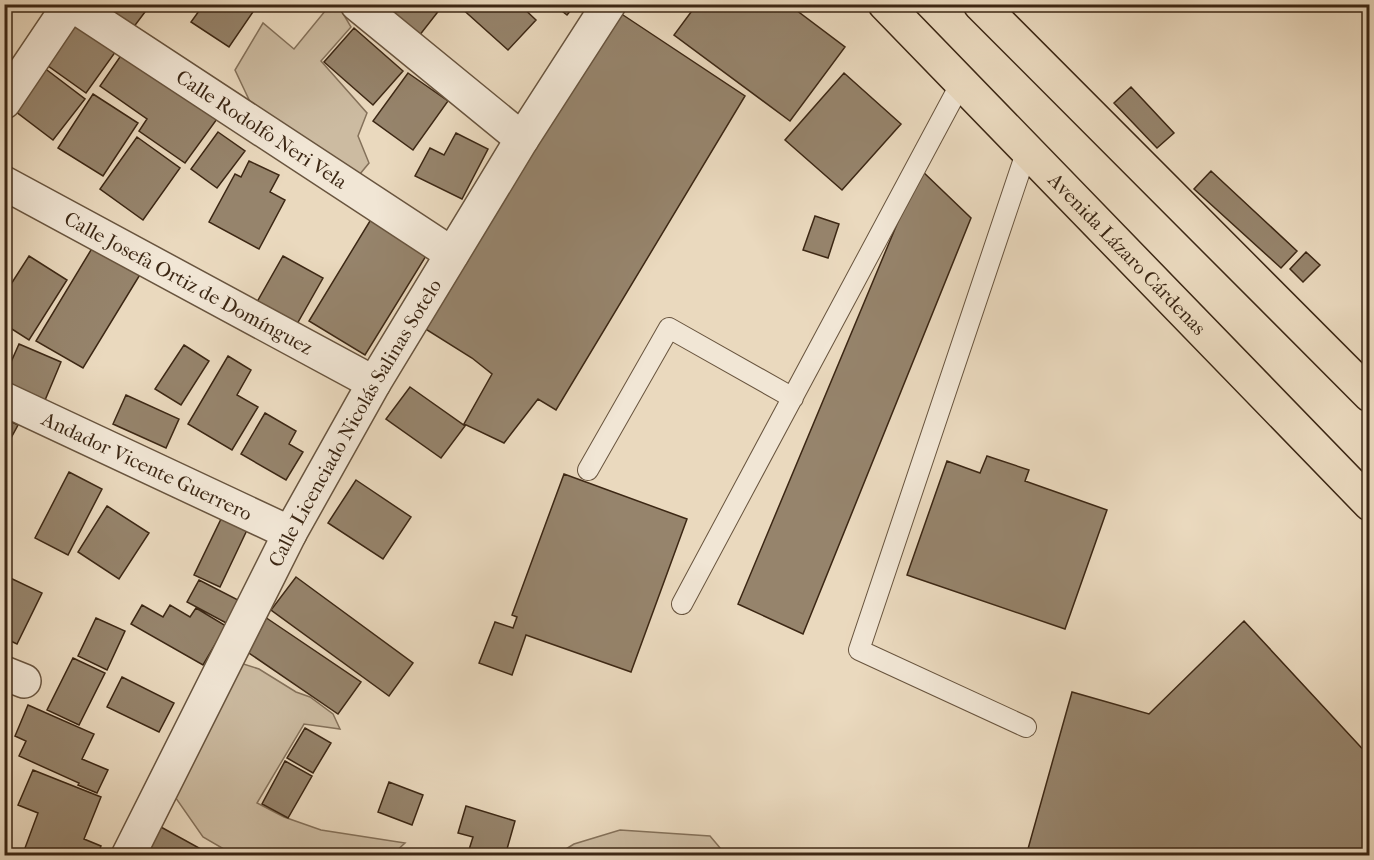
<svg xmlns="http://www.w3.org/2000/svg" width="1374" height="860" font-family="'IM FELL French Canon',serif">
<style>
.green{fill:#ccbba1;stroke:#84715a;stroke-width:1.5}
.building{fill:#96846c;stroke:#3c2714;stroke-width:1.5}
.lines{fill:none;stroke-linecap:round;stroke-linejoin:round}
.lane-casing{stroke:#68543e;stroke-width:22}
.street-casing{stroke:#68543e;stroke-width:36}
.primary-casing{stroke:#3c2714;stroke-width:36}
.lane{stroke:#f1e6d5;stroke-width:20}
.street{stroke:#f1e6d5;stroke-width:33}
.primary{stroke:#ead9be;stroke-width:33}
.labels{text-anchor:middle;stroke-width:6;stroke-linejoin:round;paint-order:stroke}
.street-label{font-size:20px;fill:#3c2714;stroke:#f1e6d5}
</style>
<rect width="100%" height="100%" fill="#ead9be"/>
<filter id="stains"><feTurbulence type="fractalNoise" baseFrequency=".00333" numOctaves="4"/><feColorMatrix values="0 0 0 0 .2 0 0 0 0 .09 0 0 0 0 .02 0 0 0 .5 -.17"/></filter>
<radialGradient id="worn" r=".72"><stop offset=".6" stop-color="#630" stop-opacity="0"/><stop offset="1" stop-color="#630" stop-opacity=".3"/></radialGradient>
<!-- green -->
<path class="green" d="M330 5H338L351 27 321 61 367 113 358 136 369 163 355 180 252 106 235 70 263 23 294 49Z
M234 661 259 669 296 692 310 697 333 714 340 729 304 724 257 803 284 817 321 830 405 843 392 855H234L203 837 173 794Z
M620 830 710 836 726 855H556L574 844Z"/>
<!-- building -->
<path class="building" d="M105 4H151L133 28Z
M204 4H248L255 9 229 47 191 22Z
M384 4H444L419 36 382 7Z
M461 4H519L536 20 508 50 459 6Z
M553 4H576L567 15Z
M697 4H788L845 47 790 121 674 35Z
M614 9 745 96 556 410 538 399 504 443 464 424 492 374 472 358 416 323Z
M74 22 116 51 86 93 44 63Z
M354 28 403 71 373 105 324 62Z
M122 54 217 119 185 163 139 131 147 119 100 86Z
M43 67 85 99 53 140 11 108Z
M408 73 448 101 413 150 373 121Z
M844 73 901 124 842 190 785 140Z
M1131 87 1174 133 1157 148 1114 103Z
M93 94 138 123 103 176 58 148Z
M218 132 245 151 217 188 191 169Z
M456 133 488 149 462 199 415 176 430 148 444 155Z
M137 137 180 168 143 220 100 189Z
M249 161 279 175 270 192 285 200 259 249 209 222 235 174 241 177Z
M920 169 971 218 803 634 738 604Z
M1211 171 1297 251 1281 268 1194 189Z
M373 216 429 251 365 355 309 321Z
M815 216 839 224 828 258 803 250Z
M94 245 141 273 83 368 36 341Z
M1306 252 1320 265 1303 282 1290 269Z
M29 256 67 280 29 340 4 324V295Z
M283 256 323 278 297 324 257 302Z
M19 344 61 362 43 405 4 389V378Z
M184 345 209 361 181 405 155 389Z
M228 356 251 370 237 395 258 407 232 450 188 424Z
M410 387 465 426 441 458 386 419Z
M126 395 179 419 166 448 113 424Z
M265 413 296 431 289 444 303 452 286 480 241 454Z
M4 418 18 425 4 451Z
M987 456 1029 470 1025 481 1107 510 1065 629 907 575 947 461 980 473Z
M69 472 102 489 68 555 35 538Z
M564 474 687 519 631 672 526 635 512 675 479 663 495 622 513 628 517 617 512 615Z
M356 480 411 517 383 559 328 523Z
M107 506 149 533 119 579 78 552Z
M222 517 248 528 220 587 194 575Z
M4 575 42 593 17 644 4 638Z
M296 577 413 663 389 696 271 610Z
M199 580 240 601 228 624 187 602Z
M142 605 163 617 170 605 190 617 196 608 226 626 203 665 131 624Z
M265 617 361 682 338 714 243 649Z
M96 618 125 631 107 670 78 656Z
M1244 621 1370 757V856H1026L1072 692 1149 714Z
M73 658 105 673 79 725 47 710Z
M122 677 174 703 159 732 107 707Z
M28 705 94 734 82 759 108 770 97 793 78 785 79 783 19 756 26 741 15 736Z
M305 728 331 743 313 773 287 758Z
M285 761 312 776 288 818 262 804Z
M33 770 101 797 84 839 101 846 97 856H43L25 848 38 813 18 805Z
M389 782 423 795 412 825 378 812Z
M466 806 515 821 505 856H467L473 837 458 833Z
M150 821 210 854 209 856H131Z"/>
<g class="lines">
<defs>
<path id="lane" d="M588 470 669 328 793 398
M682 604 961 83
M1026 727 859 650 1027 150"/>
<g id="street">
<path id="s1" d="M71 4 452 254"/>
<path d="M357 4 522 139"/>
<path d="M4 102 70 4"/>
<path id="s2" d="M4 183 374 383"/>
<path id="s3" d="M4 399 290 533"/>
<path d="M4 673 24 681"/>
<path id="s4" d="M128 856 290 533 374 383 522 139 609 4"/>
</g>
<g id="primary">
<path id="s5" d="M885 4 1370 504"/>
<path d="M980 4 1370 395"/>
</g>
</defs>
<!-- lane casing -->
<use href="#lane" class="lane-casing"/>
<!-- street casing -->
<use href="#street" class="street-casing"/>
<!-- primary casing -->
<use href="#primary" class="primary-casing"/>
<!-- lane -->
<use href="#lane" class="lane"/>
<!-- street -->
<use href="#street" class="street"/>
<!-- primary -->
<use href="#primary" class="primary"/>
</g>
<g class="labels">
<!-- street labels -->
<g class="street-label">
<text dy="7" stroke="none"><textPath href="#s1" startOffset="228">Calle Rodolfo Neri Vela</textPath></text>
<text dy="7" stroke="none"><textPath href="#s5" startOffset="348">Avenida Lázaro Cárdenas</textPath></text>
<text dy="7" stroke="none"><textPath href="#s2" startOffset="210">Calle Josefa Ortiz de Domínguez</textPath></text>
<text dy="7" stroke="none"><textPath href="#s4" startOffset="489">Calle Licenciado Nicolás Salinas Sotelo</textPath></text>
<text dy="7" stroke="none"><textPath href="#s3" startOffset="158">Andador Vicente Guerrero</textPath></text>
</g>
</g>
<!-- margin -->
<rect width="1374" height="860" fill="none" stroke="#ead9be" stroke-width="24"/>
<rect x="6" y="6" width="1362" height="848" fill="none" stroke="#3c2714" stroke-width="3"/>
<rect x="12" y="12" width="1350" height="836" fill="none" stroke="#3c2714" stroke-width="1.5"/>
<rect width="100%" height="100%" filter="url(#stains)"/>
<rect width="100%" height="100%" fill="url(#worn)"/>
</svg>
